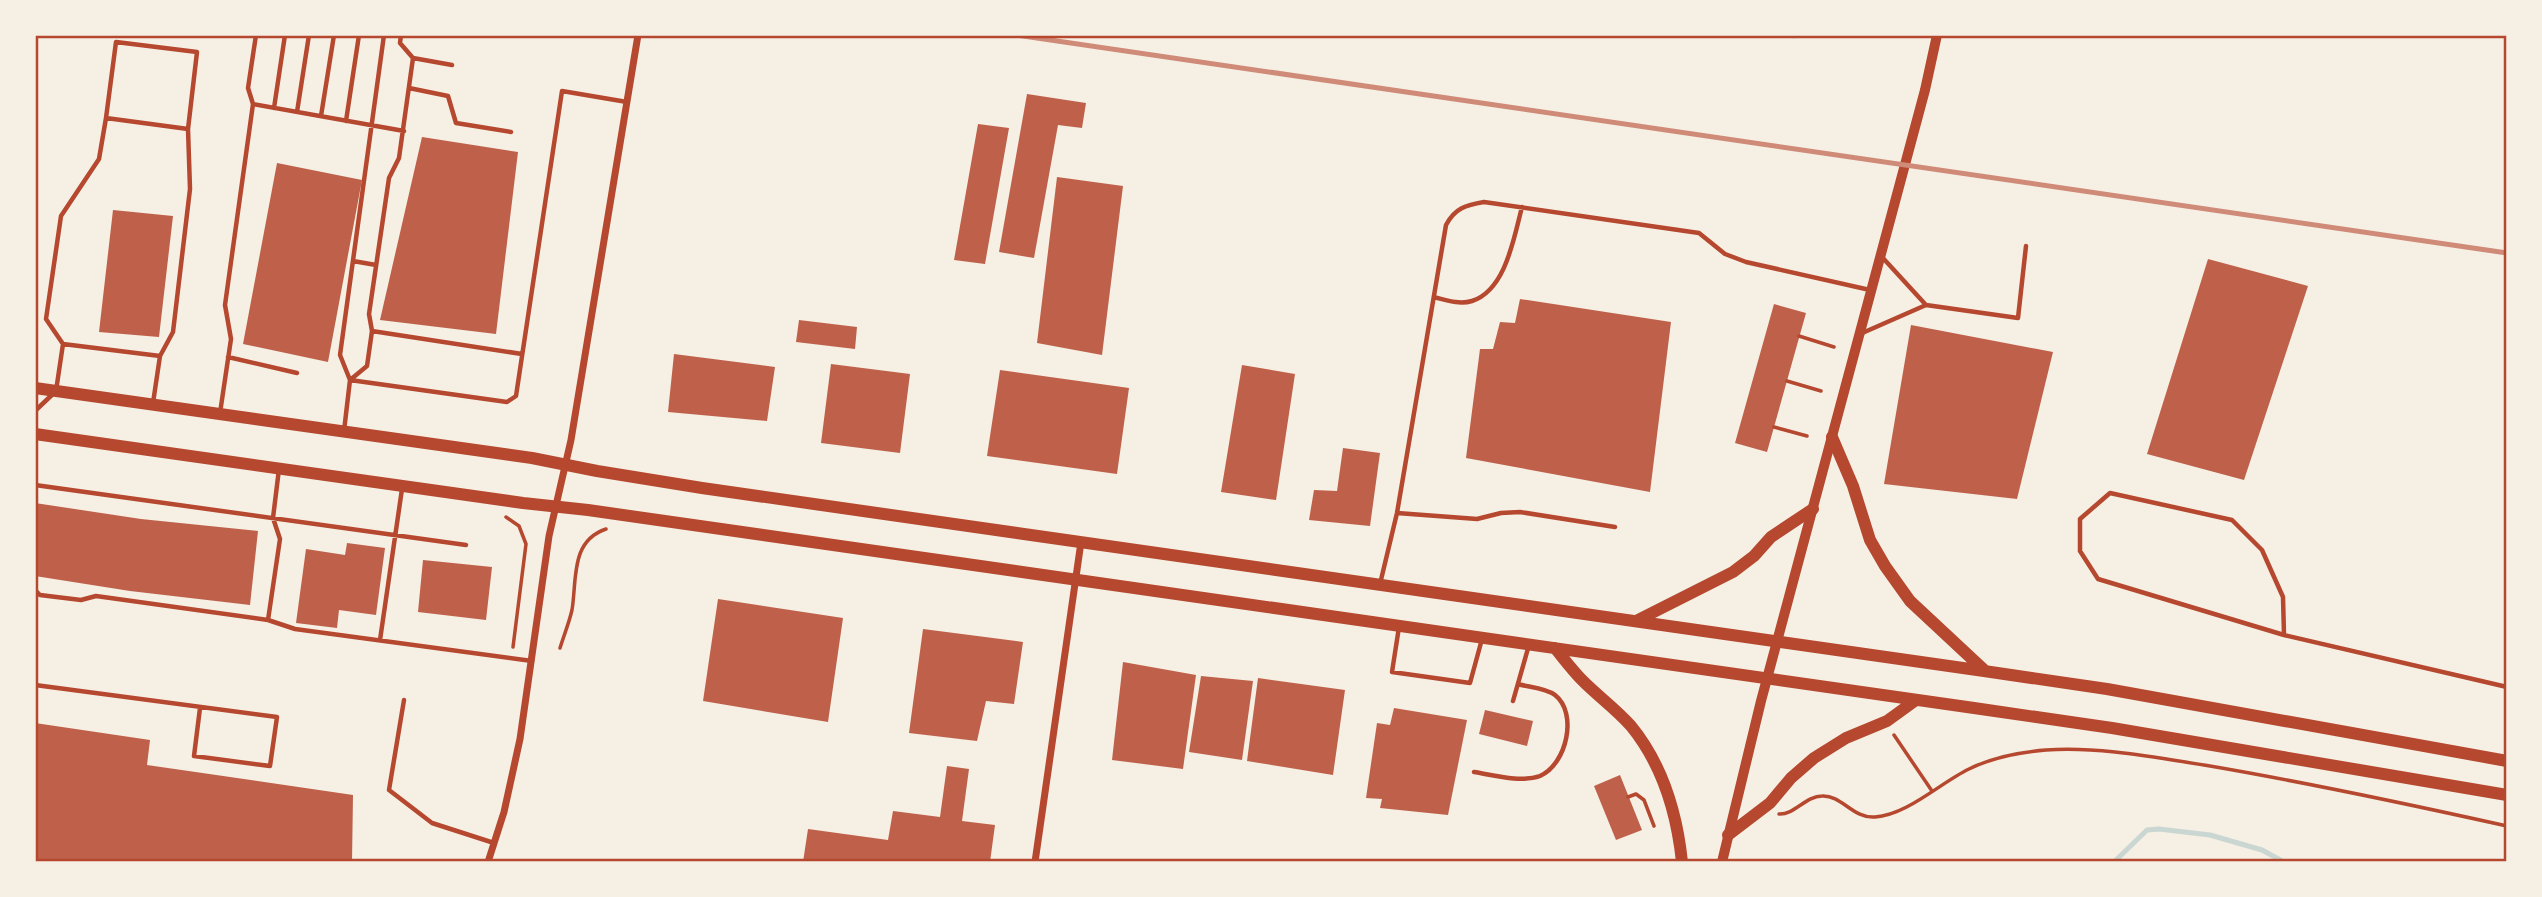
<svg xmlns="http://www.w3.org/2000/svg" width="2542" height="897" font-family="Cabin,sans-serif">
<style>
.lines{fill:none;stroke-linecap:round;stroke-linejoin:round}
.stream{stroke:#c9d6d2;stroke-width:5}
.building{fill:#bf614a}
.path{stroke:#b5482f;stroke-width:3.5}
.service{stroke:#b5482f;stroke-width:4.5}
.minor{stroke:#b5482f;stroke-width:7}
.tertiary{stroke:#b5482f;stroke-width:10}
.secondary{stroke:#b5482f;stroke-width:12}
.rail{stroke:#cf8b77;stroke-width:5}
.neatline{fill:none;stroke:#b5482f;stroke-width:2.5}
</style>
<rect width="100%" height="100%" fill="#f6efe4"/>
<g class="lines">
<!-- stream -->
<path class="stream" d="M1789 35 1794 36
M2114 862 2147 830 2159 829 2210 835 2262 850 2284 862"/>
</g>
<!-- building -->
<path class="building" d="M1027 94 1086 103 1082 128 1058 125 1034 258 999 252Z
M978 124 1009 128 985 264 954 260Z
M422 137 518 152 496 334 380 320Z
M277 163 362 180 328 362 243 344Z
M1057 177 1123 186 1102 355 1037 343Z
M113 210 173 216 159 337 99 332Z
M2208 259 2308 286 2244 480 2147 454Z
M1520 299 1671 322 1650 492 1466 458 1480 349H1493L1500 322 1515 323Z
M1774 304 1806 313 1767 452 1735 443Z
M799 320 857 327 855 349 796 342Z
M1911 325 2053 352 2017 499 1884 484Z
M674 354 775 367 767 421 668 412Z
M831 364 910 374 900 453 821 443Z
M1242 365 1295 374 1276 500 1221 492Z
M1000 370 1129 388 1117 474 987 456Z
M1343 448 1380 453 1370 526 1309 520 1314 490 1337 491Z
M35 503 141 519 258 531 250 605 130 591 35 576Z
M347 543 385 548 376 615 339 610 337 628 296 623 306 549 345 555Z
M423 560 492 567 486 620 418 612Z
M718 599 843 618 828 722 703 701Z
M923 629 1023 642 1014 704 986 701 977 741 909 733Z
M1123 662 1196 675 1183 769 1112 760Z
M1201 676 1253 681 1242 760 1189 752Z
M1258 678 1345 690 1333 775 1247 761Z
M1394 708 1467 720 1448 815 1380 808 1382 799 1366 798 1377 723 1390 725Z
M1485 710 1533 721 1527 746 1479 734Z
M35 723 150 740 147 765 353 795 352 862H35Z
M947 766 969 769 962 821 995 825 990 862H803L808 829 888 840 893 811 940 817Z
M1620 775 1642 830 1616 840 1594 786Z"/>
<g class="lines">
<!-- path -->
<path class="path" d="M1799 336 1834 347
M1787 381 1821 391
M1774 427 1807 436
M506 517 519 526 526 544 513 647
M560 648C564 635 569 623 572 610 577 580 570 541 606 529
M1894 735 1932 791
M1628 797 1636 794 1644 800 1654 826
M1779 814C1794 815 1806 796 1822 796 1842 795 1853 819 1875 817 1907 815 1940 783 1969 769 1993 757 2020 752 2046 750 2098 746 2158 758 2210 766 2309 783 2408 804 2507 826"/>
<!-- service -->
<path class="service" d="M384 35 340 355 350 380 367 366 372 331 522 354
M413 58 452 65
M409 88 448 96 456 123 511 132
M253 104 248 88 256 35
M274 108 285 35
M297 112 309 35
M321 116 334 35
M106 118 116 42 197 52 188 129
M346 121 359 35
M1882 257 1926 305
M353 261 376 265
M1434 297C1446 300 1459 305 1472 301 1506 290 1514 237 1522 207
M372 331 369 314 389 178 399 158 413 58 400 43 401 35
M1860 334 1926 305 2018 318 2026 246
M63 344 46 319 61 216 99 159 106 118 188 129 190 189 173 332 160 356
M228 357 297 373
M35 411 56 391 63 344 160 356 153 403
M220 413 231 339 225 305 253 104 404 131
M344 431 350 380 507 402 516 396 562 91 627 102
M35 485 466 545
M1397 513 1477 519 1501 513 1520 512 1615 527
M1380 584 1397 513 1446 225C1455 208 1466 205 1484 202L1699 233 1725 254 1746 262 1870 290
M35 590 40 595 81 600 96 596 268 620 280 539 273 518 279 469
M268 620 295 629 532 661
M1399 627 1392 672 1470 683 1482 639
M2284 635 2283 597 2262 550 2232 520 2110 493 2080 519V551L2098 579 2284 635 2507 687
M380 640 402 489
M35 685 277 717 270 766 194 756 200 708
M404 700 389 790 432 823 494 843
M1513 701 1529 645
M1474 772C1493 775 1521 783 1540 776 1567 764 1578 713 1555 695 1546 688 1528 687 1518 684"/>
<!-- minor -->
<path class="minor" d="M488 862 504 812 520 739 549 536 571 440 638 35
M1035 862 1081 542"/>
<!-- tertiary -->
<path class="tertiary" d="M1722 862 1761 701 1925 90 1937 35"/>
<!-- secondary -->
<path class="secondary" d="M35 388 532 458 597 471 702 488 1984 671 2107 689 2507 761
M35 434 523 503 588 510 1974 708 2112 728 2507 795
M1832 437 1853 486 1870 540 1885 566 1910 601 1984 670
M1636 621 1733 572 1754 556 1771 537 1813 509
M1555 648C1564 659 1573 671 1583 681 1599 697 1616 709 1631 726 1662 764 1677 814 1682 862
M1728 835 1770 803 1791 778 1814 758 1846 738 1887 721 1916 700"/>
<!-- rail -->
<path class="rail" d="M1016 35 2507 253"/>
</g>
<!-- border -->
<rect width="2542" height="897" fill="none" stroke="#f6efe4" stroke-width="74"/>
<rect x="37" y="37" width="2468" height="823" class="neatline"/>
</svg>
